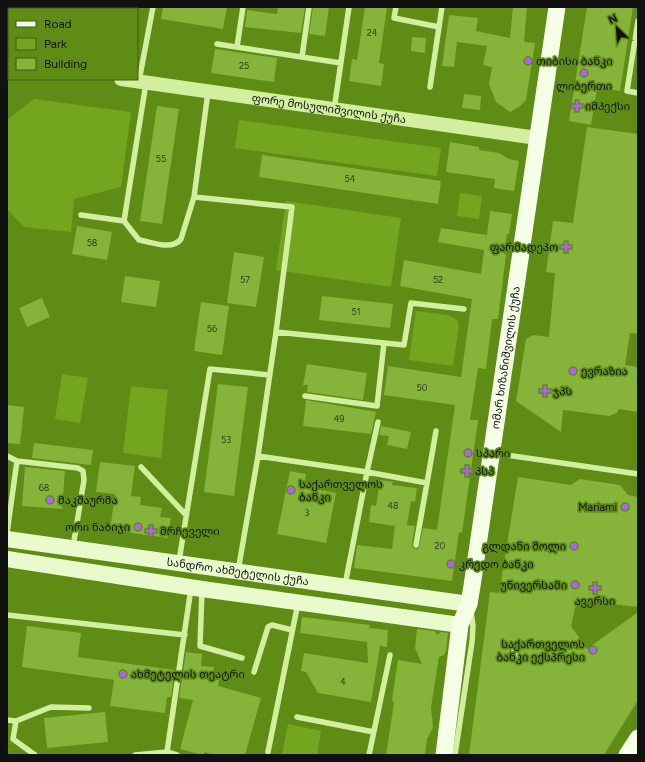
<svg xmlns="http://www.w3.org/2000/svg" width="645" height="762" font-family="Figtree,'Noto Sans Georgian',sans-serif">
<style>
.green{fill:#73a61e}
.building{fill:#86b339;fill-rule:evenodd}
.lines{fill:none;stroke-linecap:round;stroke-linejoin:round}
.service{stroke:#d2ef9f;stroke-width:5.5}
.tertiary{stroke:#d2ef9f;stroke-width:14}
.secondary{stroke:#e9fbcc;stroke-width:16}
.primary{stroke:#f5ffe7;stroke-width:17}
.poi-dot{fill:#b35dff;stroke:#5e8c15;stroke-width:1.5}
.labels{text-anchor:middle;stroke-width:3.5;stroke-linejoin:round;paint-order:stroke}
.number-label{font-size:9px;fill:#2e3a1b}
.poi-label{font-size:11px;fill:#111;stroke:#5e8c15;text-anchor:start}
.street-label{font-size:11px;fill:#111;stroke:#5e8c15}
</style>
<rect width="100%" height="100%" fill="#5e8c15"/>
<!-- green -->
<path class="green" d="M34 99 131 112 121 187 74 199 71 232 24 227 7 209V120Z
M239 120 441 148 437 176 235 148Z
M460 193 482 196 479 219 457 216Z
M286 201 401 218 391 287 276 270Z
M416 311 449 315 457 320 459 326 453 366 409 360Z
M62 374 88 378 80 423 55 419Z
M131 386 168 390 161 458 123 453Z
M288 724 321 731 317 755H282Z"/>
<!-- building -->
<path class="building" d="M163 7H227L223 29 161 19Z
M278 7H305L301 33 245 27 247 10 277 14Z
M313 7H329L325 36 309 34Z
M365 7H387L379 63 384 64 381 86 349 81 352 59 357 60Z
M513 7H527L524 42 535 43 526 100 519 107 510 112 496 102 489 84 492 67 483 65 487 46 457 42 454 67 442 66 449 15 478 18 476 31 510 38Z
M587 7H633L620 91 597 88 591 125 569 121Z
M412 37 426 38 425 53 411 51Z
M215 49 277 58 274 82 211 73Z
M464 94 481 96 480 110 462 108Z
M157 106 179 109 162 224 140 221Z
M587 127 638 134V334L630 333 625 365 638 367V412L619 409 617 413 609 416 563 410 561 432 516 401 526 339 533 335 549 337 555 273 546 272 553 221 573 223Z
M450 142 479 147V150L499 153 509 159 519 161 514 191 494 188 495 179 446 172Z
M262 155 441 181 438 204 259 177Z
M490 211 512 214 509 234H507L504 254 506 255 498 319H492L486 369 478 368 470 420H478L462 533 459 532 452 581 354 568 357 545 392 549 395 526 369 522 371 505 376 506 380 480 393 482 392 485 417 488 415 502 411 501 407 525 415 526 412 544 413 548 417 549 419 547 423 528 437 530 455 405 384 395 388 366 461 377 472 299 400 286 404 260 481 274 484 250 438 242 441 228 487 235Z
M77 226 112 232 107 260 72 254Z
M234 252 264 257 256 307 227 303Z
M125 276 160 281 156 307 121 302Z
M322 296 393 304 390 328 319 320Z
M42 298 50 317 27 327 19 308Z
M201 302 229 306 222 355 194 351Z
M307 364 367 373 363 400 307 392 308 385H303Z
M218 384 248 387 234 496 204 492Z
M306 400 376 412 371 434 303 426Z
M7 405 24 407 20 444 7 443Z
M381 426 411 432 407 449 387 445 389 436 379 435Z
M34 443 93 450 91 465 32 458Z
M100 462 135 466 131 496 141 497 140 505 162 508 160 517 171 518 168 538 110 530 115 494 96 492Z
M25 467 65 471 62 509 22 506Z
M290 471 306 474 304 487 336 493 326 543 277 534Z
M518 477 571 485 580 479 620 485 628 495 638 497V607L577 600 571 626 587 649 638 612V700L604 755H469L490 592 499 593ZM512 643 517 645 521 658 518 663 513 661 509 648Z
M302 617 370 625 369 628 388 630 387 647 380 646 371 702 318 693 306 672 301 671 304 653 368 663 367 642 300 633Z
M27 626 81 633 78 657 175 670 171 697H167L165 713 110 706 114 680 22 667Z
M417 629 435 631 437 635 441 632 448 633 446 651 444 655 439 657 431 707 433 728 427 739 425 755H386L394 703 392 700 398 660 422 664 415 648Z
M186 652 202 654 201 666 214 667 212 680H219L218 686 261 698 245 755H214L205 752 203 755 180 749 193 700 179 698Z
M105 712 108 742 47 748 44 718Z"/>
<g class="lines">
<!-- service -->
<path class="service" d="M396 7 394 18 439 27
M638 21 627 91 638 93
M217 44 341 63
M237 47 243 7
M302 57 309 7
M139 81 153 7
M430 87 442 7
M208 92 194 197 292 207 276 332 258 456 238 571
M334 110 349 7
M81 215 124 221 146 83
M124 221 139 240C152 242 172 251 181 239L194 197
M276 332 404 345 411 303 464 309
M305 396 377 406 384 343
M493 453 638 474
M7 456 17 461 78 468 83 471 84 480 73 547
M258 456 367 472 378 422
M141 467 186 515
M7 533 17 461
M416 545 427 483
M179 561 210 369 270 375
M345 585 367 472 427 483 436 431
M202 590 200 646 242 658
M7 615 185 635
M513 647 517 659
M254 672 268 627 272 625 292 630
M297 717 374 732
M7 720 16 721 51 707 89 708
M16 721 13 739 35 755
M167 752 177 755
M268 752 298 603
M135 755 167 752 191 588
M369 755 390 655
M455 755 472 642 473 626 471 612"/>
<!-- tertiary -->
<g class="tertiary">
<path d="M7 63H9"/>
<path id="s1" d="M121 79 537 138"/>
</g>
<!-- secondary -->
<g class="secondary">
<path id="s2" d="M7 539 469 604"/>
<path d="M7 559 202 589 460 625"/>
</g>
<!-- primary -->
<g class="primary">
<path id="s3" d="M444 755 460 625 469 604 472 586 557 7"/>
<path d="M627 755 638 738"/>
</g>
</g>
<!-- markers -->
<g class="poi-dot">
<circle cx="528" cy="61" r="4"/>
<circle cx="584" cy="73" r="4"/>
<path d="M575 100h4v4h4v4h-4v4h-4v-4h-4v-4h4z"/>
<path d="M564 241h4v4h4v4h-4v4h-4v-4h-4v-4h4z"/>
<circle cx="573" cy="371" r="4"/>
<path d="M543 385h4v4h4v4h-4v4h-4v-4h-4v-4h4z"/>
<circle cx="468" cy="453" r="4"/>
<path d="M465 465h4v4h4v4h-4v4h-4v-4h-4v-4h4z"/>
<circle cx="291" cy="490" r="4"/>
<circle cx="50" cy="500" r="4"/>
<circle cx="625" cy="507" r="4"/>
<circle cx="138" cy="527" r="4"/>
<path d="M149 525h4v4h4v4h-4v4h-4v-4h-4v-4h4z"/>
<circle cx="574" cy="546" r="4"/>
<circle cx="451" cy="564" r="4"/>
<circle cx="575" cy="585" r="4"/>
<path d="M593 582h4v4h4v4h-4v4h-4v-4h-4v-4h4z"/>
<circle cx="593" cy="650" r="4"/>
<circle cx="123" cy="674" r="4"/>
</g>
<g class="labels">
<!-- number labels -->
<g class="number-label">
<text x="372" y="36">24</text>
<text x="244" y="69">25</text>
<text x="161" y="162">55</text>
<text x="350" y="182">54</text>
<text x="92" y="246">58</text>
<text x="245" y="283">57</text>
<text x="438" y="283">52</text>
<text x="356" y="315">51</text>
<text x="212" y="332">56</text>
<text x="422" y="391">50</text>
<text x="339" y="422">49</text>
<text x="226" y="443">53</text>
<text x="44" y="491">68</text>
<text x="393" y="509">48</text>
<text x="307" y="516">3</text>
<text x="440" y="549">20</text>
<text x="343" y="685">4</text>
</g>
<!-- poi labels -->
<g class="poi-label">
<text x="536" y="65">თიბისი ბანკი</text>
<text x="584" y="90" text-anchor="middle">ლიბერთი</text>
<text x="585" y="110">იმპექსი</text>
<text x="558" y="251" text-anchor="end">ფარმადეპო</text>
<text x="581" y="375">ევრაზია</text>
<text x="553" y="395">ჯპს</text>
<text x="476" y="457">სპარი</text>
<text x="475" y="475">პსპ</text>
<text x="299" y="488">საქართველოს<tspan x="299" dy="13">ბანკი</tspan></text>
<text x="58" y="504">მაკშაურმა</text>
<text x="617" y="511" text-anchor="end">Mariami</text>
<text x="130" y="531" text-anchor="end">ორი ნაბიჯი</text>
<text x="160" y="535">მრჩეველი</text>
<text x="566" y="550" text-anchor="end">გლდანი მოლი</text>
<text x="459" y="568">კრედო ბანკი</text>
<text x="567" y="589" text-anchor="end">უნივერსამი</text>
<text x="595" y="605" text-anchor="middle">ავერსი</text>
<text x="585" y="648" text-anchor="end">საქართველოს<tspan x="585" dy="13">ბანკი ექსპრესი</tspan></text>
<text x="131" y="678">ახმეტელის თეატრი</text>
</g>
<!-- street labels -->
<g class="street-label">
<text dy="4" stroke="none"><textPath href="#s1" startOffset="210">ფორე მოსულიშვილის ქუჩა</textPath></text>
<text dy="4" stroke="none"><textPath href="#s3" startOffset="403">ომარ ხიზანიშვილის ქუჩა</textPath></text>
<text dy="4" stroke="none"><textPath href="#s2" startOffset="233">სანდრო ახმეტელის ქუჩა</textPath></text>
</g>
</g>
<!-- border -->
<rect width="645" height="762" fill="none" stroke="#111111" stroke-width="16"/>
<!-- legend -->
<rect x="8" y="8" width="130" height="72" fill="#5e8c15" stroke="#3f5b13"/>
<rect x="16" y="21" width="20" height="6" fill="#f5ffe7" stroke="#3f5b13"/>
<text x="44" y="28" font-size="12" fill="#111111">Road</text>
<rect x="16" y="38" width="20" height="12" fill="#73a61e" stroke="#3f5b13"/>
<text x="44" y="48" font-size="12" fill="#111111">Park</text>
<rect x="16" y="58" width="20" height="12" fill="#86b339" stroke="#3f5b13"/>
<text x="44" y="68" font-size="12" fill="#111111">Building</text>
<!-- north arrow -->
<g transform="translate(617 28) rotate(335)" stroke="#5e8c15" stroke-width="3" paint-order="stroke">
<path d="M0-3L7 15L0 10L-7 15Z" fill="#111111"/>
<text y="-6" font-size="11" font-weight="bold" text-anchor="middle" fill="#111111">N</text>
</g>
</svg>
